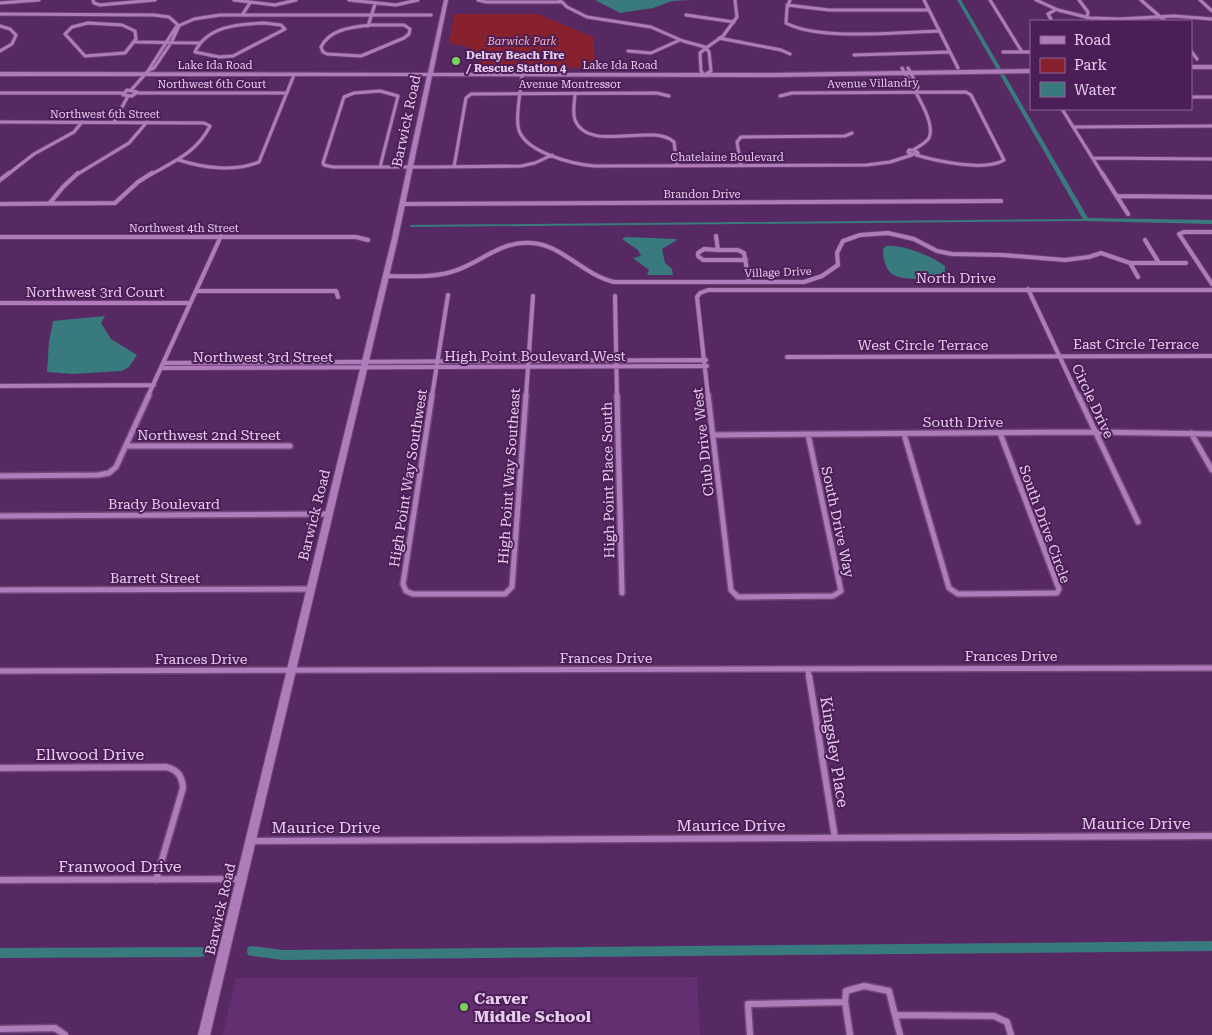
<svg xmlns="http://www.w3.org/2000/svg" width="1212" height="1035" font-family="'Roboto Serif',serif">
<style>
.built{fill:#632f70}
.green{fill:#87212d}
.water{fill:#387a7d}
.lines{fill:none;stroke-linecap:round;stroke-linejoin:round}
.stream{stroke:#387a7d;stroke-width:2}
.canal{fill:#387a7d;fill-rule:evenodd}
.street-far3-casing{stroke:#704779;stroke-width:4.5}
.street-far2-casing{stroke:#704779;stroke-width:5.5}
.street-far1-casing{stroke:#704779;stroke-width:8}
.street-casing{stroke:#704779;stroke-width:9}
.secondary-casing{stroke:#704779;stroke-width:2}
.street-far3{stroke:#ae7bbb;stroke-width:3}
.street-far2{stroke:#ae7bbb;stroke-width:4}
.street-far1{stroke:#ae7bbb;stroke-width:5}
.street{stroke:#ae7bbb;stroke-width:6}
.secondary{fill:#ae7bbb;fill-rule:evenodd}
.poi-dot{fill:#76d25a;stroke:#4c1e58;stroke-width:2}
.labels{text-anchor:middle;stroke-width:4;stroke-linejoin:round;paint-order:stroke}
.far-park-label{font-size:11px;font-style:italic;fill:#fbb7b7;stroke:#4c1e58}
.far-poi-label{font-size:11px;font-weight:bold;fill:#e8cdef;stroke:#4c1e58;text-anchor:start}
.far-street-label{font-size:11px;fill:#e8cdef;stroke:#4c1e58}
.street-label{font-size:14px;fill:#e8cdef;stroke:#4c1e58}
.near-street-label{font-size:16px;fill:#e8cdef;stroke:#4c1e58}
.near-poi-label{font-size:16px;font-weight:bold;fill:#e8cdef;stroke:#4c1e58;text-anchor:start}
</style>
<rect width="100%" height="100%" fill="#572963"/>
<!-- built -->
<path class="built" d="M697 977 700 1035H223L236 978Z"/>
<!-- green -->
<path class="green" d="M454 14H538L593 37 596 68 476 67 477 55C469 45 460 45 449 44Z"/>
<!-- water -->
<path class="water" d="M595 0H691L672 1 653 8 620 13Z
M626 237 676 239 677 240 662 249 665 263 672 269 673 275H647L649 270 633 258 641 256 638 250 622 239Z
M886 246C902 244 932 256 945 266V274C936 280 901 281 892 274 885 269 883 257 883 249Z
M105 316 101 323 111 339 137 355 129 367 122 371 72 374 47 372 49 342 53 321Z"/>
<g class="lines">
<!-- stream -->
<path class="stream" d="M411 226 1086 220"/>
<!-- canal -->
<path class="canal" d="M957 0H961L1088 218 1212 220V224L1084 221Z
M1212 941V951L283 960 252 956 248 955 247 951 248 947 252 946 283 950Z
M201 947 205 948 206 952 205 956 201 957 0 958V948Z"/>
<defs>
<path id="street-far3" d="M93 0 94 3 100 5 155 0
M234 0 275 5 296 0
M349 0 396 5 418 0
M478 0 486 2H561
M560 0 567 7 587 17 651 27 683 41 705 47
M790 0 787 8 786 23C819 41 900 32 939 31
M924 0 958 68
M990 0 1022 52
M1036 0 1058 10 1090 18 1119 19 1174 16 1212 19
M1079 0 1088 12 1087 17
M1141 0 1165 21
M1200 0 1212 11
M0 3 39 0
M787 5 829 10H929
M0 14 154 15 169 17 178 25
M242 15 250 3
M686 15 734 22
M1052 21 1048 14 1055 10
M88 23 122 25 135 31 136 39 125 53 85 56 65 34 72 27Z
M264 23 281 25 285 29 233 56 219 57 195 52C207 26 238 24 264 23Z
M370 25H404L410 29 409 34 404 38 361 56 327 54 323 52 321 47C330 29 352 27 370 25Z
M0 26 10 29 16 35 12 44 0 51
M368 26 375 4
M719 38 781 50 790 54
M135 42 199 43
M706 48 709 52 711 71 704 75 701 71 700 53Z
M706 48 723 36 737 17 735 0
M628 51 651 53 680 40
M1191 51 1197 59
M1003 52H1031
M854 55 950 52
M902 68C909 83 937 121 929 138 926 143 918 147 913 150
M908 68 918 87 916 91
M148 71 176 27 194 19 220 15H431
M522 75C521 91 516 110 518 126 521 152 573 164 594 166L867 165 890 162 912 155
M132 89 148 71 154 68 171 43 179 26
M127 90 137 92 132 96 123 95Z
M380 91 398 96 380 167H333L324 165 323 163 344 97 354 93Z
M0 93H122
M137 93H287
M575 93C575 101 572 112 575 120 589 154 652 122 674 142L677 166
M780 96 792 93 966 92 971 95 1004 160C985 172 937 161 916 155
M1191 97H1212
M1062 109 1103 175
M0 122 204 123 210 126C197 152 175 161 150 175
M114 122 128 96
M1073 127 1212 126
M909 150H914L918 153 911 154 908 152Z
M1093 158 1212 159
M179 160C203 168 235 172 259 162L294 75
M741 166 737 142 741 137 845 136 852 133
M380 167H436
M433 167 521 166 535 163 552 155
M454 167 466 98 471 94 657 93 669 96
M7 175 34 154 74 132 82 122
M76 175 129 143 147 122"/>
<path id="street-far2" d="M1102 173 1128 214
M0 180 9 173
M1117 196 1212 197
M0 204 115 203 138 182 152 173
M49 204 63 187 78 173
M402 204 1001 201
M1212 232H1184L1179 234 1212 284
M716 236 718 250H738L744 253 749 282
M0 237H356L368 240
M1145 240 1159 263
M718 250 704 249 698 253V256L703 260H746
M1130 263 1138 277
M386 276C407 276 430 278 451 272 480 264 500 240 532 243 562 245 582 274 614 282H804L822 276 838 265 837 253 843 241 860 235 888 233 914 239 937 251 952 254 1003 255 1065 260 1089 257 1101 253 1130 263H1186
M1028 289 1078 396
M196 291H336L338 297
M615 296 617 396
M0 303H190
M787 357 1212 356
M164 363 706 360
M162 368 707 366
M0 386 154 385
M148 396 221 236
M432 396 448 295
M526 396 533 296
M708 396 697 297 700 293 708 290H1212"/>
<path id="street-far1" d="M432 395 403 584 406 591 413 594H505L512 587 526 395
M617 395 622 593
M708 395 731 590 738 597 833 596 841 591 808 434
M1078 395 1138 522
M1191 433 1212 470
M904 434 949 588 958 594 1057 593 1059 589 1000 433
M714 435 1095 432 1212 434
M127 446H290
M0 476 98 475 109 473 116 467 149 395
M0 516 329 514
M0 590 311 589
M808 669 809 677
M0 671 1212 668"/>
<path id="street" d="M809 676 835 838
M0 768 166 767C178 770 182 776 183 788L156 880
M251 841 1212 836
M0 880 241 879
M845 1002 850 1035
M896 1015 994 1016 1007 1022 1011 1035
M0 1029 55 1028 65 1035
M750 1035 748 1004 845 1002 846 991 864 986 889 991 900 1035"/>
<path id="secondary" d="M444 0H448L433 73H773L1031 69V73L773 77 432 76 398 238 210 1035H198L392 238 427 76H0V72L428 73Z
M1191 65H1212V69H1191Z"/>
</defs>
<!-- street-far3 casing -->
<use href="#street-far3" class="street-far3-casing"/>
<!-- street-far2 casing -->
<use href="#street-far2" class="street-far2-casing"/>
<!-- street-far1 casing -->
<use href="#street-far1" class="street-far1-casing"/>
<!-- street casing -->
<use href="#street" class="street-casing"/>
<!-- secondary casing -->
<use href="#secondary" class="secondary-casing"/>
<!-- street-far3 -->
<use href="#street-far3" class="street-far3"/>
<!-- street-far2 -->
<use href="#street-far2" class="street-far2"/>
<!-- street-far1 -->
<use href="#street-far1" class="street-far1"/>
<!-- street -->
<use href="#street" class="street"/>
<!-- secondary -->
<use href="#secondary" class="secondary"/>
</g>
<!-- markers -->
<g class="poi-dot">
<circle cx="456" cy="61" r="5"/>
<circle cx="464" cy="1007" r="5"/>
</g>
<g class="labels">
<!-- far-park labels -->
<g class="far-park-label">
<text x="522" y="45">Barwick Park</text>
</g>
<!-- far-poi labels -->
<g class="far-poi-label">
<text x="466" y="59">Delray Beach Fire<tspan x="466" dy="13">/ Rescue Station 4</tspan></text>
</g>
<!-- far-street labels -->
<g class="far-street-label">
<text x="215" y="69">Lake Ida Road</text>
<text x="620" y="69">Lake Ida Road</text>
<text transform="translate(873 83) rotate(-1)" y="4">Avenue Villandry</text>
<text x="212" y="88">Northwest 6th Court</text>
<text x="570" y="88">Avenue Montressor</text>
<text x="105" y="118">Northwest 6th Street</text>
<text x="727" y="161">Chatelaine Boulevard</text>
<text x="702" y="198">Brandon Drive</text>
<text x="184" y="232">Northwest 4th Street</text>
<text transform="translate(778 272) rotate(-2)" y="4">Village Drive</text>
</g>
<!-- street labels -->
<g class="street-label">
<text transform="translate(406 121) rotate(-78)" y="5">Barwick Road</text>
<text x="956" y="283">North Drive</text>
<text x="95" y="297">Northwest 3rd Court</text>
<text x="1136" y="349">East Circle Terrace</text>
<text x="923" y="350">West Circle Terrace</text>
<text x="535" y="361">High Point Boulevard West</text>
<text x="263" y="362">Northwest 3rd Street</text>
<text transform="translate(1093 401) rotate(65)" y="5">Circle Drive</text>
<text x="963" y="427">South Drive</text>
<text x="209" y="440">Northwest 2nd Street</text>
<text transform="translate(703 442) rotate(-96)" y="5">Club Drive West</text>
<text transform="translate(509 476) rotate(-86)" y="5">High Point Way Southeast</text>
<text transform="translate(408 478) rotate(-81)" y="5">High Point Way Southwest</text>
<text transform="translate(608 480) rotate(-91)" y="5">High Point Place South</text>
<text x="164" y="509">Brady Boulevard</text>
<text transform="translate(314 515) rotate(-76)" y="5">Barwick Road</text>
<text transform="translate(838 522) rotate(78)" y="5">South Drive Way</text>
<text transform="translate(1045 524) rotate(70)" y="5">South Drive Circle</text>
<text x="155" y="583">Barrett Street</text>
<text x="1011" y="661">Frances Drive</text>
<text x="606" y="663">Frances Drive</text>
<text x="201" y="664">Frances Drive</text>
<text transform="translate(220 909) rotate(-77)" y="5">Barwick Road</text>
</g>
<!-- near-street labels -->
<g class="near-street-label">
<text transform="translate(835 752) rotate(81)" y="6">Kingsley Place</text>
<text x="90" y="760">Ellwood Drive</text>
<text x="1136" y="829">Maurice Drive</text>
<text x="731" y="831">Maurice Drive</text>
<text x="326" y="833">Maurice Drive</text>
<text x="120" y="872">Franwood Drive</text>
</g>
<!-- near-poi labels -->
<g class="near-poi-label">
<text x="474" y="1004">Carver<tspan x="474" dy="18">Middle School</tspan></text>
</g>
</g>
<!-- legend -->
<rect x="1030" y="20" width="162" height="90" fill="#4c1e58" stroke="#8a6494"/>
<rect x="1040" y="36" width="25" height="8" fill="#ae7bbb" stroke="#8a6494"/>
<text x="1074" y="45" font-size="15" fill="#e8cdef">Road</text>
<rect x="1040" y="58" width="25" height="15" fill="#87212d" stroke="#8a6494"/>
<text x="1074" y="70" font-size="15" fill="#e8cdef">Park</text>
<rect x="1040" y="82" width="25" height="15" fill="#387a7d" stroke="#8a6494"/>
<text x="1074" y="95" font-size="15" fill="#e8cdef">Water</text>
</svg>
